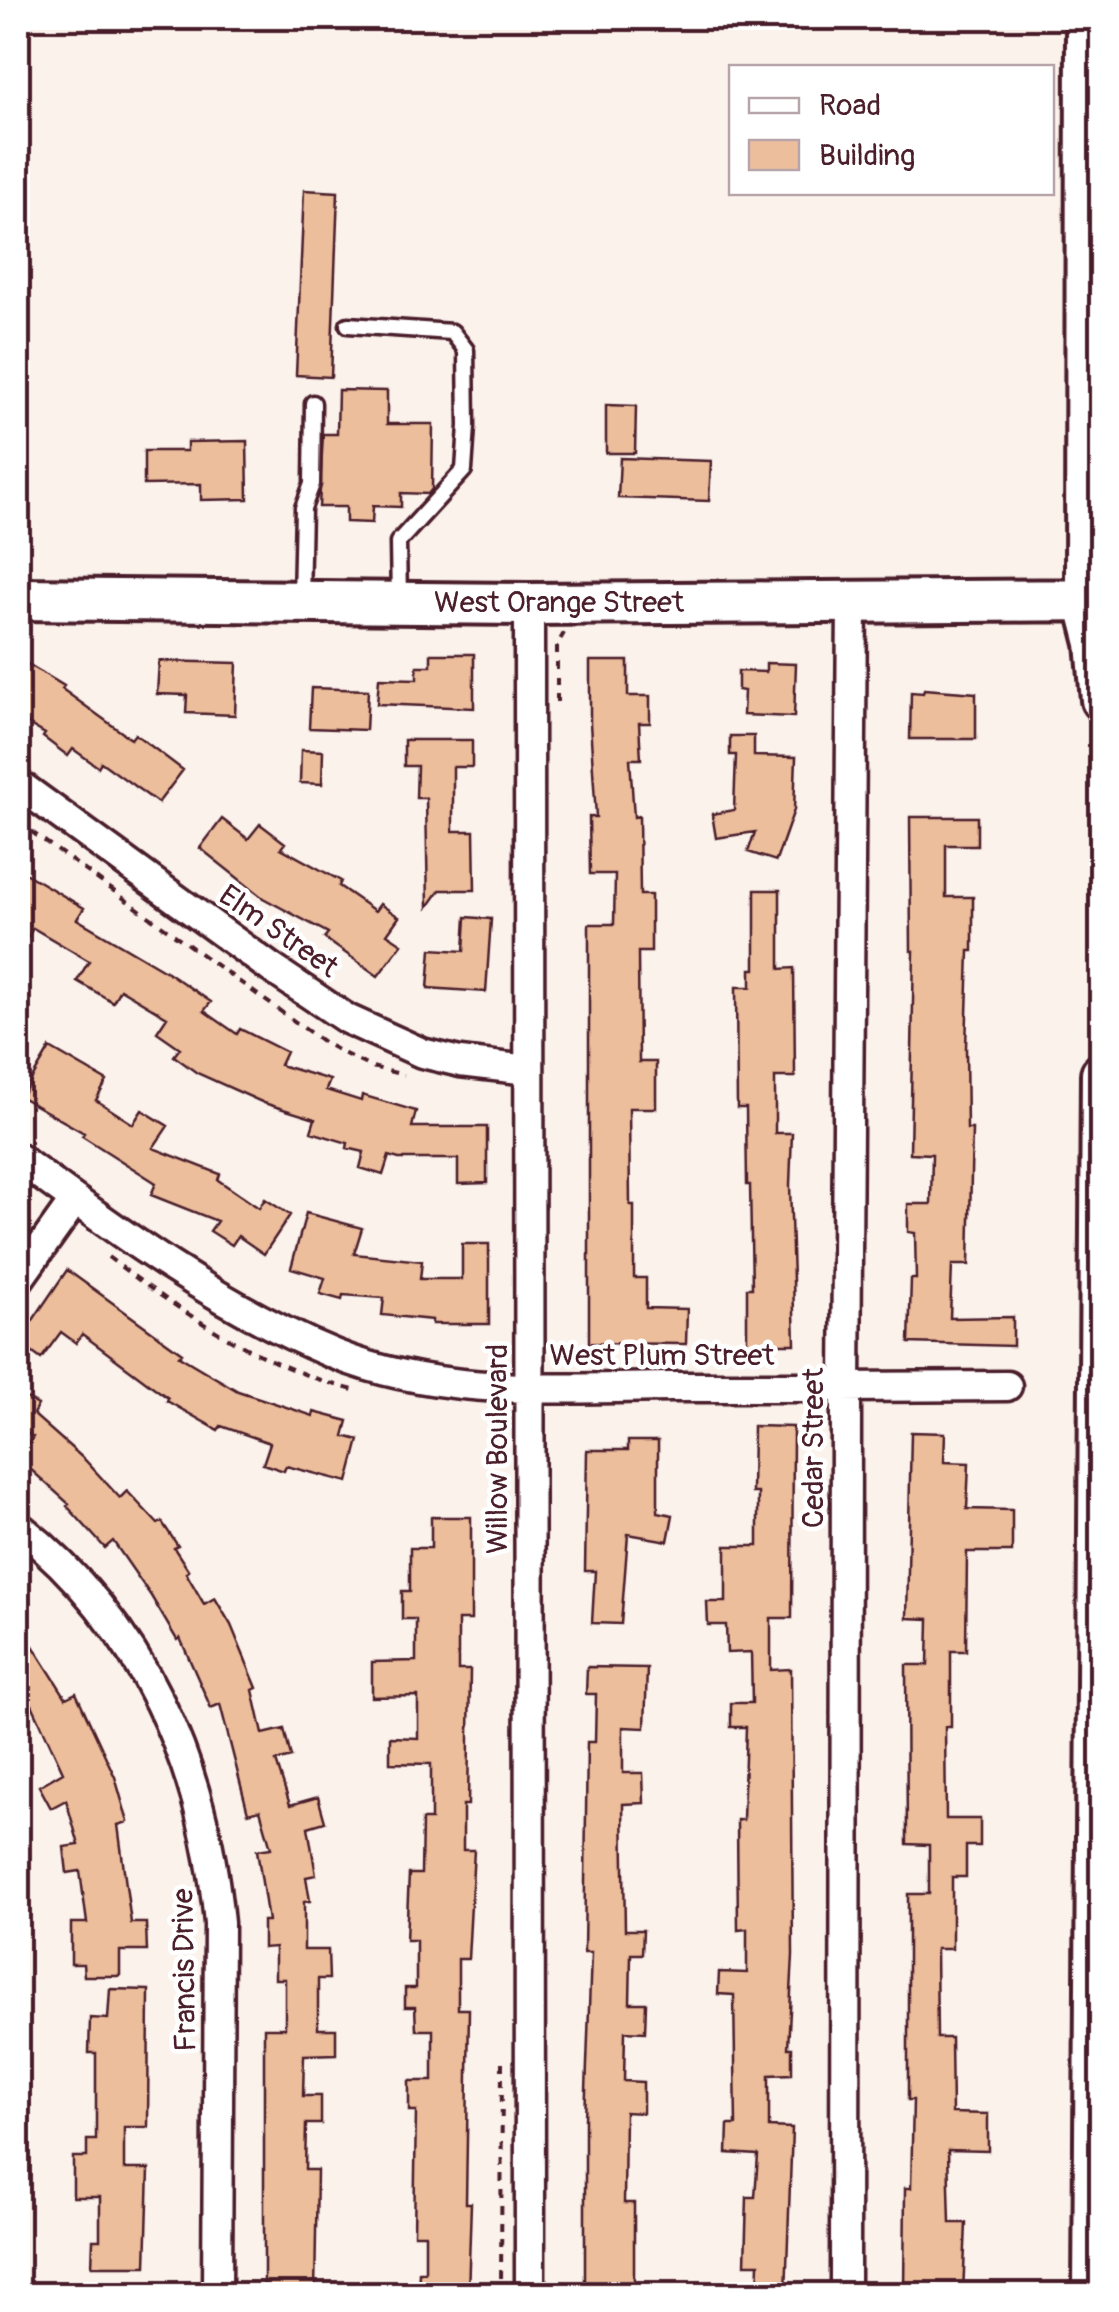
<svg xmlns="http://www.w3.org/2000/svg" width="1119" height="2312" font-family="Pangolin,sans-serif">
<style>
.building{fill:#ecbe9c;stroke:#4a1f2b;stroke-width:2.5}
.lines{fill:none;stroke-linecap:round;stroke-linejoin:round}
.lane-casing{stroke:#4a1f2b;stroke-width:21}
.street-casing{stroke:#4a1f2b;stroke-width:35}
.secondary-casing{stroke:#4a1f2b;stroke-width:48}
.path{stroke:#4a1f2b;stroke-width:4;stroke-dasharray:8 8;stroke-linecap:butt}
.lane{stroke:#fff;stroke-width:14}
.street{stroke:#fff;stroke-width:28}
.secondary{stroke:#fff;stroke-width:40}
.labels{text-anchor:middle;stroke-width:9;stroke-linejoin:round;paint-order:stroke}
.street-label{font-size:30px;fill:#4a1f2b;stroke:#fff}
</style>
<rect width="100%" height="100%" fill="#fbf2eb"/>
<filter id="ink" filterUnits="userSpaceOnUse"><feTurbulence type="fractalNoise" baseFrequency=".01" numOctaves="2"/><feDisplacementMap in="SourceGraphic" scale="20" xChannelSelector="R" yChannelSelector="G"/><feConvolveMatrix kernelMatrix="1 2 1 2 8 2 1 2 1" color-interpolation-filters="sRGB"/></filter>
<g filter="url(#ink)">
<!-- building -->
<path class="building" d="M304 190 338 192 331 377 296 375Z
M338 390 387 391V424H433L432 489 428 494 401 493V507L373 506 372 523 346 522V507H319L323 434H337Z
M606 405 636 406 635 453H606Z
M247 441 248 499 201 500V484L144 485V451H187V442Z
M620 458 711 461 709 501 618 498Z
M431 654H474V708L377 704 379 678 417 679V666H431Z
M159 661 237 663 235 715 186 713 187 695 157 694Z
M590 661H628V696H650V723H639L641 759H630L634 817 639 816 640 895H651V952H638L639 1062H656V1108H629L630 1205H634V1278H646V1308L687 1309 686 1344 589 1343V924H614L615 874H590L589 817H596L590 723Z
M766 663 796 664 794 717 743 715 744 691 738 690V671L766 672Z
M28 664 64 686 62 689 131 739 135 734 183 770 158 803 101 762 98 767 73 749 68 756 43 737 45 734 18 718V680Z
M311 688 368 690 366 730 309 728Z
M924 689 976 693V739H910L911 692 923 693Z
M730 736H754V756L796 757 794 810 776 861 748 852 755 832 716 838 712 814 734 810 736 755H730Z
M404 740H472V767H453V831H474L475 890H440L428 907 426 798H416L417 766H404Z
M301 750 323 751 322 784 300 783Z
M910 817H977V845H946V897H973V951H969L966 1047 967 1129H972L969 1265H952L950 1318 1013 1317V1346L909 1343 911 1279H916L915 1233 908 1232V1204H931L932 1154 910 1153 914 951H911Z
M222 819 248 839 260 824 285 843 281 848 341 881 339 886 375 911 380 904 399 917 387 934 402 944 378 976 324 938 328 933 263 898 200 848Z
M18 869 84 908 77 919 167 972 211 1002 204 1011 237 1034 240 1029 286 1052 280 1065 330 1080 326 1090 361 1101 362 1095 416 1111 412 1127H487V1183L458 1184V1159H399L389 1156 383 1175 360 1168 364 1152 347 1148 348 1143 311 1132 315 1119 264 1103 197 1073 174 1056 180 1048 157 1032 167 1017 120 989 113 1002 77 981 89 961 33 928 18 955Z
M755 890H780V969L794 968 795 1077H775V1133H792L790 1185 795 1344H747V1288H752L750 1185H747L746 1108H737L736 987H751V969H755Z
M466 917 491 919 486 992 428 988 431 949 464 951Z
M50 1048 107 1081 96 1100 133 1124 142 1110 168 1126 153 1148 220 1174 218 1180 259 1208 265 1199 290 1215 264 1254 238 1236 232 1245 210 1231 217 1221 151 1195 156 1183 82 1136 84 1133 21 1097Z
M306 1213 362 1228 354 1254 422 1261 420 1279H462V1244H489V1324H432V1320L382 1315 384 1298 343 1295 342 1300 320 1294 325 1278 291 1268Z
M67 1270 182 1353 179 1356 238 1391 313 1416 314 1412 348 1421 344 1436 359 1440 348 1482 286 1466 284 1471 263 1464 270 1443 221 1426 218 1430 167 1401 168 1398 82 1334 76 1343 61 1332 41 1359 18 1342Z
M18 1393 38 1405 33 1414 85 1460 120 1498 127 1491 158 1524 162 1522 178 1546 174 1548 189 1571 186 1573 204 1604 215 1598 231 1625 257 1688 253 1690 263 1734 284 1729 291 1757 276 1761 290 1805 318 1797 325 1822 308 1827 316 1875 306 1877 310 1901 304 1902V1950H328L329 1979H318V2029H336V2054L304 2055 303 2096H321V2124H306L305 2170H317L315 2294H264V2028H285V1979H275V1947L263 1948V1921H268L257 1850 271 1848 260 1810 248 1813 220 1704 211 1708 180 1638 177 1640 151 1596 113 1541 105 1548 67 1506 69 1504 18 1458 33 1437 23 1431 18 1441Z
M753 1426 793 1427 792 1618H771V1670L791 1669 793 1955 788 2048H792V2074L769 2075V2127L792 2128 786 2294H758L759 2264H745L747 2197H755L758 2155 727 2153 728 2125H736L734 1995 718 1994 719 1972 747 1973V1929L738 1930 737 1820H743L746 1727H731V1703H752L751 1652 727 1653 726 1625H708L707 1602H726V1546H758V1493H752Z
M911 1432 945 1433 944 1462 969 1463 967 1509 1012 1510V1552H967L966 1651H951V1727H945L946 1819H980V1846H966V1877H952V1949H936L937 2038H951L952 2113 988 2114V2151L948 2150 950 2223H966L963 2294H904L905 2188H911L913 2100H908V1894H929V1845L907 1844 906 1665H928L929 1619 907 1618Z
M628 1441H658V1512L673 1515 668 1541 628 1534 621 1624 592 1623 595 1571H585L587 1450H628Z
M431 1517H471V1620H458V1670H470L468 1805H463V1850H474L468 1959H458V2009H469L466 2203H471L468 2294H418L419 2272H425V2234H414L416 2111H409V2081H433V2030H416L415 2007H405V1988H416V1940H406L409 1874H421L422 1820H431V1764L390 1763V1737L418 1738V1696L372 1697V1662L416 1661V1619H402V1591H410V1548H431Z
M18 1622 66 1698 76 1693 115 1777 128 1822 118 1825 131 1923H146L147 1951H120V1976H84L83 1964H71V1923H87L80 1871 67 1873 64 1847 79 1845 66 1800 51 1808 39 1786 63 1772 28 1696 18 1703Z
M587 1667 647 1668 645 1728 623 1727V1773H643L644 1803 623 1804 625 1930H643L642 1954H631L630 2003H646L645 2032 625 2031 624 2081 643 2082V2113L625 2112 624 2203H634V2294H585V2119L591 1953H584L587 1742H595L596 1694H586Z
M110 1989 149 1990 148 2127H124V2169H149L146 2266H92L93 2240H100V2197H73V2157H87V2140H96V2053H89L90 2018 108 2019Z"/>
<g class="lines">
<defs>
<path id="lane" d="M348 325 452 332 466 350 467 426 464 470 398 542 399 601
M301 600 303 508 312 484 313 403"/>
<path id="street" d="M529 604 530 2294
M18 784 271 968 347 1019 422 1053 460 1062 529 1070
M18 1158C116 1231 220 1307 334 1354 440 1397 560 1388 672 1387 784 1387 895 1387 1007 1386
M18 1280 75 1200
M18 1526C142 1624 205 1767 219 1923L217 2294
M845 2294 846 1387 852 601"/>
<path id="secondary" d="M1087 18 1086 600 1097 643 1102 700
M18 599 529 604 1102 600
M1094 2294 1102 1074"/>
</defs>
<!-- lane casing -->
<use href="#lane" class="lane-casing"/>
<!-- street casing -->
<use href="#street" class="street-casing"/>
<!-- secondary casing -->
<use href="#secondary" class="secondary-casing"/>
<!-- path -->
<path class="path" d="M557 702V645L564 633
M18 822 326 1044 368 1066 404 1075
M108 1257C186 1316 261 1366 357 1391
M501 2294 502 2059"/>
<!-- lane -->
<use href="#lane" class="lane"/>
<!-- street -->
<use href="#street" class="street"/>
<!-- secondary -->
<use href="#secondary" class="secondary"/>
</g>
</g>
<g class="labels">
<!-- street labels -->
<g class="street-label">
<text x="559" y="612">West Orange Street</text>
<text transform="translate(279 931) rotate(35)" y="10">Elm Street</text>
<text x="662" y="1365">West Plum Street</text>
<text transform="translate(813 1448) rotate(-90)" y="10">Cedar Street</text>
<text transform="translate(497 1449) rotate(-90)" y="10">Willow Boulevard</text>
<text transform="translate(184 1970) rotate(-91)" y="10">Francis Drive</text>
</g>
</g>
<!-- margin -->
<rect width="1119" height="2312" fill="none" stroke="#fff" stroke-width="60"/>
<rect x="30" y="30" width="1059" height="2252" fill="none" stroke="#4a1f2b" stroke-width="4" filter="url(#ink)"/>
<!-- legend -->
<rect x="729" y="65" width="325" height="130" fill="#ffffff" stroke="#b7a5aa" stroke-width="2.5"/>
<rect x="749" y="98" width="50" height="15" fill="#ffffff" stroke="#b7a5aa" stroke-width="2.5"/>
<text x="819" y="115" font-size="30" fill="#4a1f2b">Road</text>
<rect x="749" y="140" width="50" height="30" fill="#ecbe9c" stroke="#b7a5aa" stroke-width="2.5"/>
<text x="819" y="165" font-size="30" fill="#4a1f2b">Building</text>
</svg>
